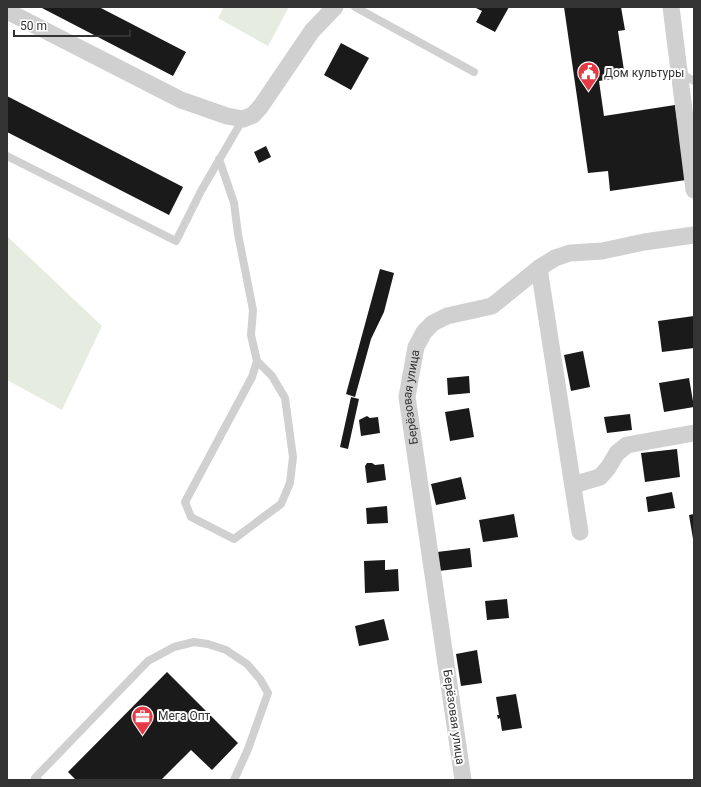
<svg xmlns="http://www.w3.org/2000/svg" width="701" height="787" font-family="Roboto,sans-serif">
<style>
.green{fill:#e6ecdf}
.building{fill:#1a1a1a}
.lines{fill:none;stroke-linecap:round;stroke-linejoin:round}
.lane{stroke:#d0d0d0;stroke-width:8}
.street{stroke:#d0d0d0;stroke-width:17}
.labels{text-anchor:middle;stroke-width:4;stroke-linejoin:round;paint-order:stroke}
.poi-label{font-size:12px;fill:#333;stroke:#fff;text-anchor:start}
.street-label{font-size:12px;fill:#333;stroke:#fff}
</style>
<rect width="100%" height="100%" fill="#fff"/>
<!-- green -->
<path class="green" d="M224 7H289L268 46 218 18Z
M7 236 102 326 62 410 7 380Z"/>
<!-- building -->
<path class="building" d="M40 7H99L186 52 173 76Z
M474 7H509L495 32 476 22 482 11Z
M564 7H621L625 30 618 31 625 77 599 81 604 116 675 105 686 180 610 191 608 171 588 173Z
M341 43 369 58 351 90 324 75Z
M7 96 183 187 169 215 7 132Z
M266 146 271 157 259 163 254 152Z
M380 269 394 273 384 312 371 339 355 397 346 394Z
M694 316V348L662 352 658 321Z
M583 351 590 387 571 391 564 355Z
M469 376 470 393 448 395 447 378Z
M689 378 694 407 664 412 659 383Z
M351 397 359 399 348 449 340 447Z
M469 408 474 437 450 441 445 412Z
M630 414 632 430 607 433 604 417Z
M367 416 370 418 378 417 380 433 361 436 359 420Z
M677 449 680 477 645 482 641 453Z
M367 463H372L375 465 384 464 386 480 367 483 365 466Z
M461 477 466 499 436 505 431 484Z
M672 492 675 508 648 512 646 497Z
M387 506 388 523 367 524 366 508Z
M514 514 518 537 483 542 479 520Z
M694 514V539H693L689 515Z
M470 548 472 567 439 571 437 552Z
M385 560V570L398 569 399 591 365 593 364 561Z
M507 599 509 618 487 620 485 601Z
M384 619 389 640 359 646 355 626Z
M477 650 482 683 461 686 456 654Z
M167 672 238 743 212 770 191 750 161 780H76L68 772Z
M516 694 522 728 502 731 500 718 498 719 497 715H499L496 697Z"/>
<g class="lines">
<!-- lane -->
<path class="lane" d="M355 7 474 72
M680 73 694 81
M7 156 176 241 201 191 243 119
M219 159 234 203 238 234 253 310 251 335 257 361 252 377 185 502 191 517 234 539 281 504 290 483 293 457 285 398 272 376 257 361
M38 780 35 778 148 661 174 647 194 642 208 644 226 650 247 664 260 679 268 693 248 749 234 780"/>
<!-- street -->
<g class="street">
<path d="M671 7 694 190"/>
<path d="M7 11 181 100 227 116 243 119 253 115 261 106 312 31 335 7"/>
<path d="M539 268 580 532"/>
<path d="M573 485 600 477 608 468 617 453 627 445 694 433"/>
<path id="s1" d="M463 780 407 397 416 347 424 332 433 323 447 316 492 306 539 268 555 258 570 253 602 251 644 242 694 235"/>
</g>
</g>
<!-- icons -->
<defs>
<symbol id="civic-pin" viewBox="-11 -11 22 30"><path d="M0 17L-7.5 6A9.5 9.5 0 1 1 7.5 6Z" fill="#e63946" stroke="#fff"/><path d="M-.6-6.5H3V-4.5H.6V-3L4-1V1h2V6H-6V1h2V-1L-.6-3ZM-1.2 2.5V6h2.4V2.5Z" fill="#fff"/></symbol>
<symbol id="office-pin" viewBox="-11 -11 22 30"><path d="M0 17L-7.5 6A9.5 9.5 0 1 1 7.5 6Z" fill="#e63946" stroke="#fff"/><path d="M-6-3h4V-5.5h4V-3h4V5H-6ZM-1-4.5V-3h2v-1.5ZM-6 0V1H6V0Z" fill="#fff"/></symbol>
</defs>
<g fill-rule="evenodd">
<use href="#civic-pin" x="576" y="60" width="25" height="34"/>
<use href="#office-pin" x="130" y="704" width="25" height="34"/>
</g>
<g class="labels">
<!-- poi labels -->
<g class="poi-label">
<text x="604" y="77">Дом культуры</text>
<text x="158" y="720">Мега Опт</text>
</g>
<!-- street labels -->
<g class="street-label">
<text dy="4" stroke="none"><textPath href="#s1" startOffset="387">Берёзовая улица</textPath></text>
<text transform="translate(454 717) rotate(82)" y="4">Берёзовая улица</text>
</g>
</g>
<!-- border -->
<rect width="701" height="787" fill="none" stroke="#333333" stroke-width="16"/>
<!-- scale -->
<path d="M14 30v6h116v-6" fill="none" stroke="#333333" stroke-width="2"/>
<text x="20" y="30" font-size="12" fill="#333333" stroke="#ffffff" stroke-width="3" paint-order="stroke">50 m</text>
</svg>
